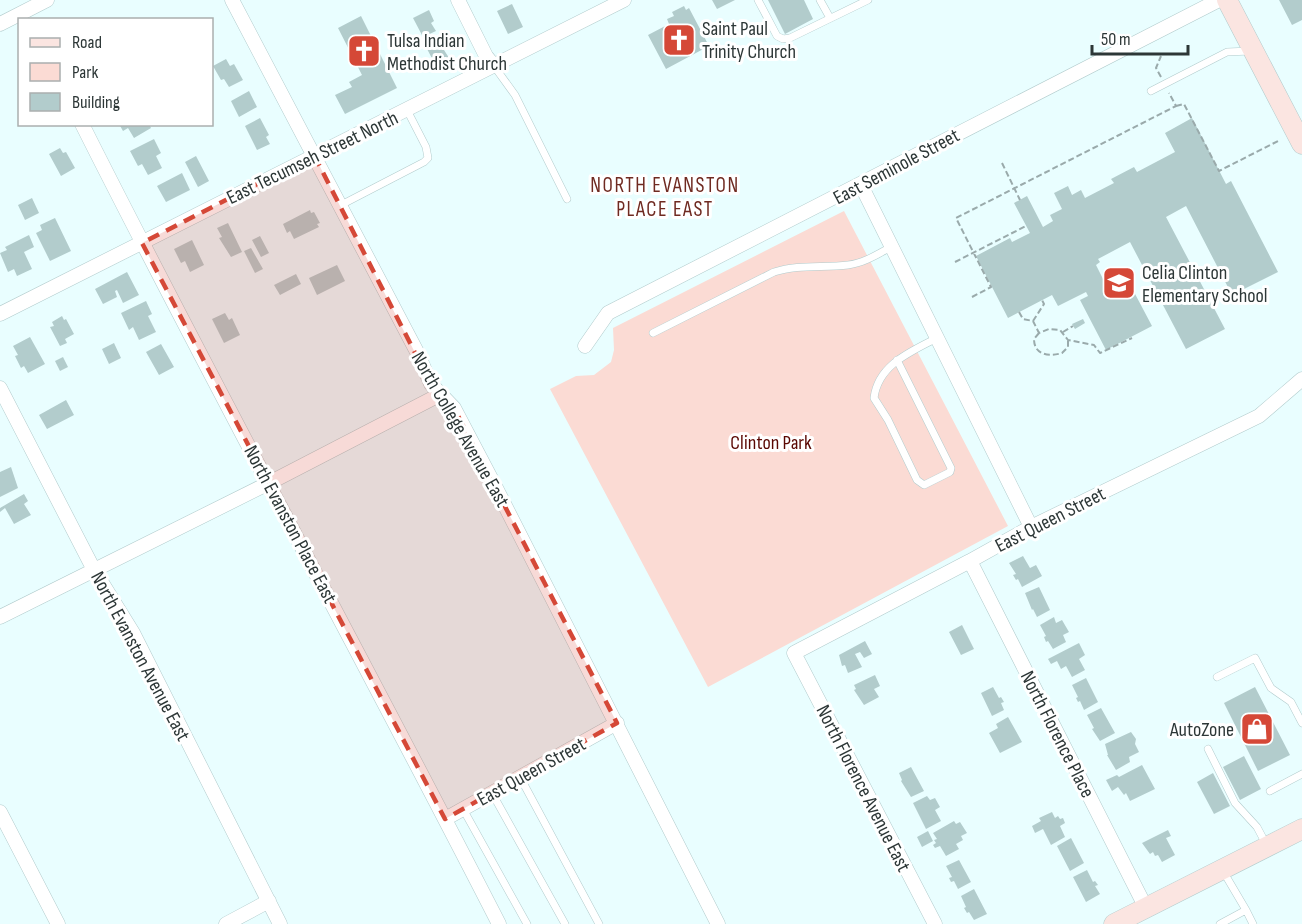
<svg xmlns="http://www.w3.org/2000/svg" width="1302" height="924" font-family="'Sofia Sans Condensed',sans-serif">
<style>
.green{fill:#fbdbd4}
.building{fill:#b2cccc}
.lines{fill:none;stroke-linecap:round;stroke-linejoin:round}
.service-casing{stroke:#b1cbcc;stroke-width:8}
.minor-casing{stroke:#b1cbcc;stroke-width:15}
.secondary-casing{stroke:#b1cbcc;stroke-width:21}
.path{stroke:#9aaaab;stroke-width:2;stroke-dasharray:6 3;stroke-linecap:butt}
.service{stroke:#fff;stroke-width:7}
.minor{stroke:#fff;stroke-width:14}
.secondary{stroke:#fbe5e1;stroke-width:20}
.marked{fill:#d54837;fill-opacity:0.2;stroke:#d54837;stroke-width:4.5;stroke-dasharray:12 8;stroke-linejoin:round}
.labels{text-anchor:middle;stroke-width:6;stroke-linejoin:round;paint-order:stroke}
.poi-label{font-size:20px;fill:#2d3737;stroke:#fff;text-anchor:start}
.street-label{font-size:20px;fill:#2d3737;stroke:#fff}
.park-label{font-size:20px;fill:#5a0702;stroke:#fff}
.neighbourhood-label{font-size:21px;letter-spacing:1.5px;fill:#6f2a21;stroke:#fff}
</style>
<rect width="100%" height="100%" fill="#e9feff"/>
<!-- green -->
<path class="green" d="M844 211 1008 526 708 687 550 389 576 376 594 375 611 362 614 350 613 328Z"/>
<!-- building -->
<path class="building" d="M712 0H735L717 9Z
M768 0H804L813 19 785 34Z
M1279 0H1302V20L1292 25Z
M512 4 523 27 508 34 497 11Z
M684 6 686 10 689 8 709 46 666 69 648 35 669 24 667 19 674 16 672 12Z
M429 10 434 21 431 23 436 31 423 37 413 18Z
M361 16 397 88 345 114 335 95 352 87 349 82 362 75 338 28Z
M437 39 451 61 437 68 425 45Z
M226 59 230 66 234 64 243 80 229 87 224 79 221 80 213 66Z
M249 91 257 107 239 117 231 101Z
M260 118 269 135 266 137 270 144 257 150 245 126Z
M1192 118 1226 184 1231 181 1278 272 1232 295 1186 206 1166 217 1225 329 1186 349 1130 242 1098 259 1100 262 1096 265 1106 285 1125 275 1152 326 1106 350 1080 300 1088 296 1086 292 1058 306 1052 295 1008 318 976 256 1010 238 1012 242 1030 233 1014 203 1027 196 1043 227 1053 221 1050 215 1062 209 1054 193 1068 186 1072 195 1081 190 1085 198 1114 183 1111 179 1134 167 1137 172 1175 152 1165 133Z
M119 124H149L151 128 134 138 128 128 123 131Z
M154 139 161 153 156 156 162 168 148 175 142 164 138 166 130 151Z
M60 148 63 153 66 152 75 168 61 176 49 154Z
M196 156 209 181 198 187 185 162Z
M182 173 190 190 166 202 157 186Z
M32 198 39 213 25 220 18 205Z
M310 210 311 213 314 212 320 223 317 224 319 227 294 239 290 231 287 233 283 224Z
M55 218 71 251 50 261 36 233 42 230 40 225Z
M228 223 242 252 231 257 219 238 222 237 217 228Z
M29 235 34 247 24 252 32 269 17 276 14 269 8 272 0 253 7 250 5 247Z
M260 236 269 253 261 257 252 240Z
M192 240 204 265 190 272 185 261 181 263 174 249Z
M251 248 263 269 255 273 244 251Z
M337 265 345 281 317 295 309 278Z
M127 272 139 295 123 303 117 290 115 291 117 297 103 304 95 289Z
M296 274 301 284 280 295 274 285Z
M146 301 152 314 148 316 156 332 139 340 133 327 129 330 121 313Z
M225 313 229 320 232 318 240 335 224 343 212 319Z
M62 316 64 320 66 319 74 334 65 339 67 343 60 346 50 327 54 326 52 322Z
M1083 319 1085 323 1075 329 1072 324Z
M30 337 45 364 28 373 24 366 21 368 15 356 18 355 13 346Z
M114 343 121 358 109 364 102 349Z
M161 344 174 367 159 375 146 352Z
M63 357 68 367 60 371 55 361Z
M66 400 74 415 47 429 39 415Z
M11 467 18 488 0 497V472Z
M24 494 28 501 24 504 31 515 14 524 5 508 0 512V508Z
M1023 556 1030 568 1036 565 1042 576 1022 587 1018 579 1016 580 1013 575 1016 574 1009 563Z
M1039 587 1050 610 1037 617 1033 609 1032 610 1025 593Z
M1054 617 1056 623 1062 620 1069 632 1063 635 1066 642 1053 649 1048 641 1046 642 1044 637 1046 636 1040 625Z
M962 625 974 649 961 655 949 632Z
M865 641 872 654 864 658 860 652 855 654 862 667 848 673 845 665 842 666 839 655Z
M1079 643 1085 655 1079 659 1085 670 1072 677 1066 666 1061 669 1057 661 1051 664 1048 659Z
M875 675 880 686 874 689 879 697 864 705 854 690 856 689 854 685Z
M1086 678 1098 702 1084 710 1080 701 1078 702 1076 698 1078 697 1072 685Z
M993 687 999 698 1001 697 1004 702 1001 703 1004 710 992 716 981 693Z
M1255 687 1290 755 1258 771 1224 703Z
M1101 708 1115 733 1100 741 1092 729 1094 728 1087 715Z
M1008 717 1022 742 1000 753 989 733 998 728 996 724Z
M1131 732 1136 739 1135 744 1139 752 1129 757 1130 762 1116 770 1107 755H1108L1105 744Z
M1244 756 1261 789 1240 800 1223 767Z
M1142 765 1155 789 1130 801 1126 793 1124 795 1118 787 1112 791 1106 780 1117 775 1119 777Z
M911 767 924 791 911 797 901 781 902 780 899 773Z
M1213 773 1230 806 1214 814 1197 782Z
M927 796 930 800 935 798 940 807 935 810 941 821 926 829 913 803Z
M1052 812 1055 818 1058 816 1060 819 1063 818 1065 823 1060 826 1065 837 1051 845 1043 829 1035 833 1032 826 1041 821 1039 818Z
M954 821 956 824 960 822 967 833 961 836 963 840 956 844 959 849 946 856 940 846 935 848 933 845 936 843 934 840 937 839 933 833Z
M1168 830 1171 836 1166 838 1175 855 1162 862 1158 855 1155 856 1153 852 1150 854 1142 843Z
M928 831 933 841 922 847 917 837Z
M1071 838 1084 863 1070 871 1057 846Z
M959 860 971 882 958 889 954 881 951 882 949 878 952 877 946 866Z
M1087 870 1093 882 1095 881 1098 885 1095 886 1100 894 1086 902 1073 877Z
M974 889 987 914 974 920 969 912 967 913 964 908 966 907 961 896Z"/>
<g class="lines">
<defs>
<path id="service" d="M758 0 777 36 783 39 790 38 868 0
M820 0 830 18
M494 66 515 95 567 199
M1151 91 1227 52 1250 51
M341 205 424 162 428 158 426 147 407 110
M653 333 774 272C798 264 823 268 848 265 864 263 878 254 891 247
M897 360 951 468 950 472 924 485 917 480 888 420 874 398C878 365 910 352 937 338
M1217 677 1255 658 1271 688 1291 702 1302 723
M1208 749 1235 803 1257 827 1266 844
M520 777 599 924
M1270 791 1302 774
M492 793 565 924
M463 809 527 924
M1246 910 1253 924
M1220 924 1246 910 1223 871"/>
<path id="minor" d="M232 0 417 352 431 384 454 408 495 486 718 924
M458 0 486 56 494 66
M0 24 47 0
M82 124C217 393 362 656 499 924
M861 185 1031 527
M0 314 624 0
M585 346 608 313 1219 0
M0 388 94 570 133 633 280 924
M970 561 1146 908
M0 617 269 483 441 394
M0 812 58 924
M445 819 617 723
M226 924 269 901
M935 924 794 653 970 561 1031 527 1259 416 1302 379"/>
<path id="secondary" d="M1227 0 1302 144
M1114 924 1302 829"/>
</defs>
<!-- service casing -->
<use href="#service" class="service-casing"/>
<!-- minor casing -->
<use href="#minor" class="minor-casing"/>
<!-- secondary casing -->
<use href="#secondary" class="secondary-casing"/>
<!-- path -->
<path class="path" d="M1161 77 1156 68 1161 56
M1176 106 1184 104 1219 171 1280 140
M1002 163 1020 200
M955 262 1026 226
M972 297 991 287 956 218 1176 106 1169 93
M1019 312 1023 319 1033 321 1039 333 1049 329 1060 330 1068 340 1094 345 1100 353 1132 338
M1033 321 1044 304 1042 300
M1063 332 1073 326
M1039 333 1034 339C1034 355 1049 357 1062 353L1068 347V340"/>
<!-- service -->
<use href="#service" class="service"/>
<!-- minor -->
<use href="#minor" class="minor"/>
<!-- secondary -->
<use href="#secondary" class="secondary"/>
</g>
<!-- marked area -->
<path class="marked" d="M314 155 431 384 454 408 617 723 445 819 142 243Z"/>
<!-- icons -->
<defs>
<symbol id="church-square" viewBox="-11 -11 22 22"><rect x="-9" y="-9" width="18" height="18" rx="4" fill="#d54837" stroke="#fff"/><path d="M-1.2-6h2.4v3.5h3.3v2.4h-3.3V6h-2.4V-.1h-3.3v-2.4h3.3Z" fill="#fff"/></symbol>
<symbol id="school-square" viewBox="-11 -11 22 22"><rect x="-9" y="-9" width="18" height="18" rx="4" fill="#d54837" stroke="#fff"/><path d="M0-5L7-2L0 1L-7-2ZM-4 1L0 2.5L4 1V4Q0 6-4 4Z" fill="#fff"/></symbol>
<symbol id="shop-square" viewBox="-11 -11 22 22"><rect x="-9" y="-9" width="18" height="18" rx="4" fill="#d54837" stroke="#fff"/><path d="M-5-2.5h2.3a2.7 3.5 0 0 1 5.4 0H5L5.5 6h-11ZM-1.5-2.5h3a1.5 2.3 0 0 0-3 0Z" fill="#fff"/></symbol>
</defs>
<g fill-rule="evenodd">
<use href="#church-square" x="660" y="21" width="38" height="38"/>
<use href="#church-square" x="345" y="32" width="38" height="38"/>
<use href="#school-square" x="1100" y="264" width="38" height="38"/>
<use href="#shop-square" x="1238" y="710" width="38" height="38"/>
</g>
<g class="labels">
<!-- poi labels -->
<g class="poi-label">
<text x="702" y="35">Saint Paul<tspan x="702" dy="23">Trinity Church</tspan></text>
<text x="387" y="47">Tulsa Indian<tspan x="387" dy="23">Methodist Church</tspan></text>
<text x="1142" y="279">Celia Clinton<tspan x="1142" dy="23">Elementary School</tspan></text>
<text x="1234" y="736" text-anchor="end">AutoZone</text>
</g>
<!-- street labels -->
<g class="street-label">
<text transform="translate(312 157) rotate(-26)" y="7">East Tecumseh Street North</text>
<text transform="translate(896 166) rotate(-28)" y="7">East Seminole Street</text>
<text transform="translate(461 429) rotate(60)" y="7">North College Avenue East</text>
<text transform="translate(1050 519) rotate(-27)" y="7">East Queen Street</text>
<text transform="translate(291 524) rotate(62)" y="7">North Evanston Place East</text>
<text transform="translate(141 656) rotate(62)" y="7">North Evanston Avenue East</text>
<text transform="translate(1058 734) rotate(63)" y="7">North Florence Place</text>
<text transform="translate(531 771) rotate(-29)" y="7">East Queen Street</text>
<text transform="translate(864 788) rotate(63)" y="7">North Florence Avenue East</text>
</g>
<!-- park labels -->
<g class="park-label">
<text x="771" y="449">Clinton Park</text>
</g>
<!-- neighbourhood labels -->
<g class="neighbourhood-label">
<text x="665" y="192">NORTH EVANSTON<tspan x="665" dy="24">PLACE EAST</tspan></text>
</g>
</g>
<!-- legend -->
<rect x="18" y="18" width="195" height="108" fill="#ffffff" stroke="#abafaf" stroke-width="1.5"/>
<rect x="30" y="38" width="30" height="9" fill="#fbe5e1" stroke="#abafaf" stroke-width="1.5"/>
<text x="72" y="48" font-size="18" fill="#2d3737">Road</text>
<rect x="30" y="63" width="30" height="18" fill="#fbdbd4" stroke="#abafaf" stroke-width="1.5"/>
<text x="72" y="78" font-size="18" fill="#2d3737">Park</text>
<rect x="30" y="93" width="30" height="18" fill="#b2cccc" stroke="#abafaf" stroke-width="1.5"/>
<text x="72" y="108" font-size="18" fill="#2d3737">Building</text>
<!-- scale -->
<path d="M1092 45v9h96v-9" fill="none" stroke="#2d3737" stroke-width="3"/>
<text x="1101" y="45" font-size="18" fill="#2d3737" stroke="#ffffff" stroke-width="4.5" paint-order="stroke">50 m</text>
</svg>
